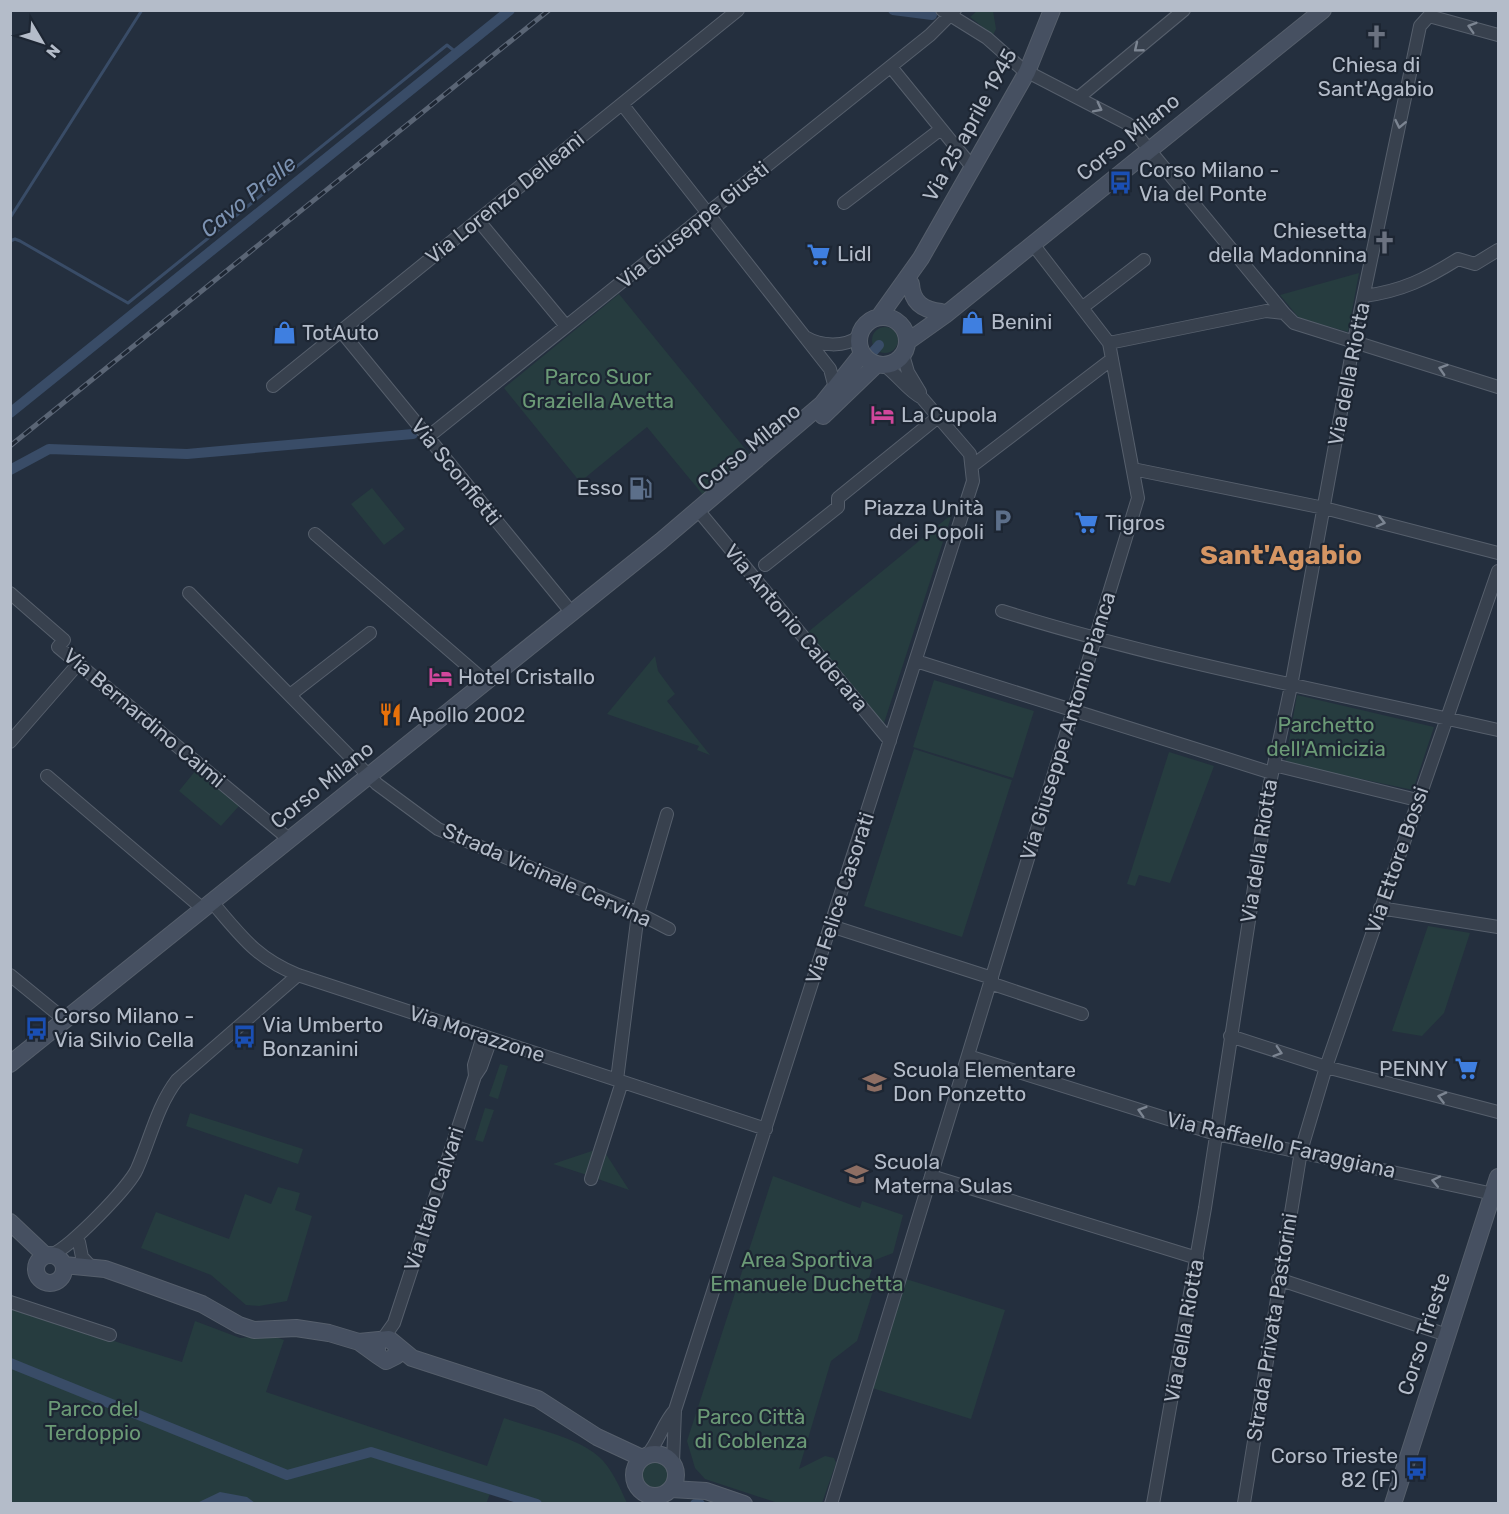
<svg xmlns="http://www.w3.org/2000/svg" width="1509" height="1514" font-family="Rubik,sans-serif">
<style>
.green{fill:#263c3f}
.water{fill:#394c67}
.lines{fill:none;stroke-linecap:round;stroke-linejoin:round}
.stream{stroke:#394c67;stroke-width:3}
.canal{stroke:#394c67;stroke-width:10}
.street-casing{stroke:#565f6c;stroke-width:14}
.secondary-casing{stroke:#565f6c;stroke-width:18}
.street{stroke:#38414e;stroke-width:12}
.secondary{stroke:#465061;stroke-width:16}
.rail-casing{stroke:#5a6575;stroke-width:5}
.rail{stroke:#1d2633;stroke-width:3;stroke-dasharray:9;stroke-linecap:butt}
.oneway{stroke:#7c8592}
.labels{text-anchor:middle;stroke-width:4.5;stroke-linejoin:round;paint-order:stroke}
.poi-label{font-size:21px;fill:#b4bcc9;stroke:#1d2633;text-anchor:start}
.street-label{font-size:21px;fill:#b4bcc9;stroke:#1d2633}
.park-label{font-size:21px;fill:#6b9a76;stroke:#1d2633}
.water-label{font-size:22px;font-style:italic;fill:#7c92b1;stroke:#1d2633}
.district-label{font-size:27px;font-weight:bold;fill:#d59563;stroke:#1d2633}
</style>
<rect width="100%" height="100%" fill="#242f3e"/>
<!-- green -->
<path class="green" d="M978 10 993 11 996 29 993 35 970 17Z
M1359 273 1348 332 1299 318 1280 295Z
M619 294 751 456 703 495 647 427 580 482 504 388Z
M872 340a13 13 0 1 1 26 0a13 13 0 1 1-26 0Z
M372 488 405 529 384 545 351 504Z
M952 514 884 723H880L808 632Z
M655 656 658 671 675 694 667 701 710 755 697 750 699 746 607 714Z
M934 680 1034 711 1013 778 913 747Z
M1297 695 1434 727 1413 790 1285 763Z
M914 749 1012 780 962 937 864 906Z
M1169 752 1214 766 1170 883 1139 875 1135 886 1127 884Z
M196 770 239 806 221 826 179 791Z
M1428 926 1470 933 1444 1013 1422 1036 1392 1031Z
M500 1064 508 1066 498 1099 489 1096Z
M485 1108 494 1110 483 1142 475 1140Z
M190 1113 303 1149 298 1164 186 1126Z
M595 1150 587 1175 553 1164Z
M606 1154 629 1190 598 1179Z
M773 1176 860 1208 862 1201 903 1215 893 1253 875 1260 868 1281 873 1291 857 1341 831 1361 799 1469 825 1456 834 1458 836 1463 822 1503H778L705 1479 695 1468 687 1441Z
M278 1187 300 1193 295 1210 312 1216 287 1301 259 1306 246 1305 211 1275 141 1248 156 1212 229 1239 245 1194 271 1204Z
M906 1279 1005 1310 971 1419 872 1388Z
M10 1309 182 1362 195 1321 240 1338 270 1335 284 1340 266 1392 487 1466 504 1418C532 1428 577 1437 598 1456 612 1468 620 1488 627 1503H543L493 1486 486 1504 11 1503Z
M638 1475a17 17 0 1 1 34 0a17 17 0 1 1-34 0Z"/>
<!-- water -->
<path class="water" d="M220 1492 247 1497 255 1503H197Z"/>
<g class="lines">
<!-- stream -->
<path class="stream" d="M10 218 142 10
M10 241 15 239 20 241 128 303 447 45 457 53"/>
<!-- canal -->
<path class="canal" d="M893 10 932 15
M860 367 879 345
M10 413 510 10
M10 470 49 449 187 454 413 434
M10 1363 287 1475 371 1452 537 1504
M695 1504H700"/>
<defs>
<path id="street" d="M942 10 987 38 1022 69 1128 124 1284 313
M891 67 973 168
M1078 98 1184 10
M622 104 830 369 835 388
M844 203 941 129
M478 220 566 326
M1364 296C1402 291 1426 279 1458 259L1475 264 1498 250
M1083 307 1144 260
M341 331 572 613
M805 337C820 346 845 348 859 336
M1109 343 1266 311 1284 313 1294 323 1498 387
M903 355 908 372 920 392
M273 386 738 10
M428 437 930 35 955 10
M972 466 1112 359
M1133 469 1324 508 1498 553
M702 515 890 741
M315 534 486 682
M765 565 838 507V498L938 417
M10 593 64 640 58 647 290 840
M189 593 377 784 438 829 638 913 669 929
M1002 611C1165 662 1332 692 1498 730
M916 661 1272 773
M290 695 370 633
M10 742 78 664
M1274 765 1417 800
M47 776 203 909
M212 902C241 936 256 958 298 975L766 1129
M1380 908 1498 927
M831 926 992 978
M10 975 65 1020
M990 983 1082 1014
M483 1036 474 1065 475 1076 481 1067 491 1039
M1230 1036 1326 1067 1498 1112
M968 1056 1216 1134 1498 1195
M617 1080 638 913 667 814
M931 1176 1197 1258
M591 1179 622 1082
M79 1242 82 1257 92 1268
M52 1254C69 1249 130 1186 137 1169 150 1140 157 1106 177 1080L298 975
M1278 1279 1447 1335
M10 1302 110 1335
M382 1340 394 1323 475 1076
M648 1454C659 1441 663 1423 675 1410
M673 1463 675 1410 973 481 970 454 922 398C908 391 898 375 884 365
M1244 1503 1301 1151 1326 1067 1498 571
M831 1504 1138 498 1109 343 1032 243
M1153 1504 1205 1208 1270 783 1291 686 1354 341 1420 26 1429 16 1498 35"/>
<path id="secondary" d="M911 284C912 303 924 310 941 312
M859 341a24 24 0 1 1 48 0a24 24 0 1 1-48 0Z
M879 317 921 258 1027 72 1052 10
M907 342 945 315 1323 10
M823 416 876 365
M10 1064 661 541 822 404 862 354
M10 1222 45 1255
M36 1269a14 14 0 1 1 28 0a14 14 0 1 1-28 0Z
M64 1265 105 1269 125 1276 202 1304 239 1325 254 1330 296 1328 329 1333 359 1342 377 1355
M359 1342 389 1339 412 1358 538 1399 597 1437 642 1458
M377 1345V1355L386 1361 396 1356 397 1346
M634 1475a21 21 0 1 1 42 0a21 21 0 1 1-42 0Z
M671 1489 706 1491 744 1504
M1393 1504 1498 1177"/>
</defs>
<!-- street casing -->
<use href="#street" class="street-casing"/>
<!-- secondary casing -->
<use href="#secondary" class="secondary-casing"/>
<!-- street -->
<use href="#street" class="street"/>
<!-- secondary -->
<use href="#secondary" class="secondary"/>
<defs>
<path id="rail" d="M10 446 549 10"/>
</defs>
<!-- rail casing -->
<use href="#rail" class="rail-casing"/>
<!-- rail -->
<use href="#rail" class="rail"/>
</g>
<!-- one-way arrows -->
<defs><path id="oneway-chevron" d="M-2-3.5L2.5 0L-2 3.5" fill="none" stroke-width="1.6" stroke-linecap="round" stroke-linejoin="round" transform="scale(1.5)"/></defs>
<g class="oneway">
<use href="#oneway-chevron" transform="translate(1472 27) rotate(-163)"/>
<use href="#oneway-chevron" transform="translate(1138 48) rotate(141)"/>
<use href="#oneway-chevron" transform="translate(1098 108) rotate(27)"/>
<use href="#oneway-chevron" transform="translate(1400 124) rotate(102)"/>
<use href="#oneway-chevron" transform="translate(1443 369) rotate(-162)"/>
<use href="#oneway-chevron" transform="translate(1381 522) rotate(14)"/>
<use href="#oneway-chevron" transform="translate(1278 1052) rotate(18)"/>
<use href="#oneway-chevron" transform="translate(1442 1097) rotate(-166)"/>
<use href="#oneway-chevron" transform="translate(1142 1111) rotate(-163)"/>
<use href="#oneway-chevron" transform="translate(1436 1181) rotate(-168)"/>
</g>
<!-- icons -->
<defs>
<symbol id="church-bare" viewBox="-9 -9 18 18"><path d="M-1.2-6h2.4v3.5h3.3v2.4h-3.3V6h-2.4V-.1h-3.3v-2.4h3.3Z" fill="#6b7280" stroke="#1d2633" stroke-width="2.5" paint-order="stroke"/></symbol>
<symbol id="bus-bare" viewBox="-9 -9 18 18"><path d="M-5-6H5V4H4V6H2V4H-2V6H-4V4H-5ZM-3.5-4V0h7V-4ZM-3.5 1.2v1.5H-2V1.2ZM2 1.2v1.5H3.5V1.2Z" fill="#1a4fb4" stroke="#1d2633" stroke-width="2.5" paint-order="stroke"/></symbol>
<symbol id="supermarket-bare" viewBox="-9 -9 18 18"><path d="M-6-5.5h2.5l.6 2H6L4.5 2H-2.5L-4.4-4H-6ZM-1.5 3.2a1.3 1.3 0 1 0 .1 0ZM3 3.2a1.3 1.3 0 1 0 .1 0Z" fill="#3f7fe0" stroke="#1d2633" stroke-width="2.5" paint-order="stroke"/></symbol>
<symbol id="shop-bare" viewBox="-9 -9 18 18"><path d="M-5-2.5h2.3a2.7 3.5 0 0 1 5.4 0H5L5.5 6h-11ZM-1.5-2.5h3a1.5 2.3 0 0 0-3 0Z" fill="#3f7fe0" stroke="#1d2633" stroke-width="2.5" paint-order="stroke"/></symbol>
<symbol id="hotel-bare" viewBox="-9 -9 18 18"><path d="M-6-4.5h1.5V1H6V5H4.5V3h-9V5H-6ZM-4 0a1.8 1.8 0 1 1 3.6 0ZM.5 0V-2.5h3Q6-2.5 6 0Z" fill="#d1479c" stroke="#1d2633" stroke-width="2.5" paint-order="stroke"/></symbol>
<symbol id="fuel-bare" viewBox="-9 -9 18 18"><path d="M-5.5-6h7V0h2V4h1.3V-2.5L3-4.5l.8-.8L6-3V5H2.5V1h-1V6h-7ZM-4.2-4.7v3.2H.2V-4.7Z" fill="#5c6f8a" stroke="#1d2633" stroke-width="2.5" paint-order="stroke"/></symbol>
<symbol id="parking-bare" viewBox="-9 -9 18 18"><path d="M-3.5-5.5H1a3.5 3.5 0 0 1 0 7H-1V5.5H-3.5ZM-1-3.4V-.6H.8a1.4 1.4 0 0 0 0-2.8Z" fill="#5c6f8a" stroke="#1d2633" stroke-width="2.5" paint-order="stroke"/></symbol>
<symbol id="restaurant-bare" viewBox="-9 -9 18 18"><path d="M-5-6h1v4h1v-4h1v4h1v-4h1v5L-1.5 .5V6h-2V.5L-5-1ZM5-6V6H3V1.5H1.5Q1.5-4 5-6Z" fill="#e8710a" stroke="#1d2633" stroke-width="2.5" paint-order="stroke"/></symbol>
<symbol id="school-bare" viewBox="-9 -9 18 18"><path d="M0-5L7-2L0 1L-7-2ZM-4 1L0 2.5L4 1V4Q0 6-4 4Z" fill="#8d6e63" stroke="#1d2633" stroke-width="2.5" paint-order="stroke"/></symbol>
</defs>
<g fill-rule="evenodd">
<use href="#church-bare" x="1360" y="20" width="33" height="33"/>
<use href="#bus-bare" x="1104" y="166" width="33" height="33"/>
<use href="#church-bare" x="1368" y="226" width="33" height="33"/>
<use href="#supermarket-bare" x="802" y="238" width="33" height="33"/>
<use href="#shop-bare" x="956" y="306" width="33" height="33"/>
<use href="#shop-bare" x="268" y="316" width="33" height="33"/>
<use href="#hotel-bare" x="866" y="398" width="33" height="33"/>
<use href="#fuel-bare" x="624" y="472" width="33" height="33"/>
<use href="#parking-bare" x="986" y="504" width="33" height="33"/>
<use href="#supermarket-bare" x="1070" y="506" width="33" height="33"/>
<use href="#hotel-bare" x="424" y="660" width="33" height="33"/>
<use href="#restaurant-bare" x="374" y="698" width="33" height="33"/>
<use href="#bus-bare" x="20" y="1012" width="33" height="33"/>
<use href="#bus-bare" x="228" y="1020" width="33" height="33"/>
<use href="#supermarket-bare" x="1450" y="1052" width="33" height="33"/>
<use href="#school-bare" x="858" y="1066" width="33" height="33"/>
<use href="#school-bare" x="840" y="1158" width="33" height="33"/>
<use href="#bus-bare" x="1400" y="1452" width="33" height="33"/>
</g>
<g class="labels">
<!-- poi labels -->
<g class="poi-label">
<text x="1376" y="72" text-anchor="middle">Chiesa di<tspan x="1376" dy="24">Sant'Agabio</tspan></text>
<text x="1139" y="177">Corso Milano -<tspan x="1139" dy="24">Via del Ponte</tspan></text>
<text x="1367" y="238" text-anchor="end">Chiesetta<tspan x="1367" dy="24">della Madonnina</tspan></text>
<text x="837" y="261">Lidl</text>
<text x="991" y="329">Benini</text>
<text x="302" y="340">TotAuto</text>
<text x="901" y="422">La Cupola</text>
<text x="623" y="495" text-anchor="end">Esso</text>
<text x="984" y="515" text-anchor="end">Piazza Unità<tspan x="984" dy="24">dei Popoli</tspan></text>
<text x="1105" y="530">Tigros</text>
<text x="458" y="684">Hotel Cristallo</text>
<text x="408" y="722">Apollo 2002</text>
<text x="54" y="1023">Corso Milano -<tspan x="54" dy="24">Via Silvio Cella</tspan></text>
<text x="262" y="1032">Via Umberto<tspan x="262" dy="24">Bonzanini</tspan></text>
<text x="1448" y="1076" text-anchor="end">PENNY</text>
<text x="893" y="1077">Scuola Elementare<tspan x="893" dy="24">Don Ponzetto</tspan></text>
<text x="874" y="1169">Scuola<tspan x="874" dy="24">Materna Sulas</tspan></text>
<text x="1398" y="1463" text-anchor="end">Corso Trieste<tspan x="1398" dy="24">82 (F)</tspan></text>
</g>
<!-- street labels -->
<g class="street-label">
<text transform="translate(970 125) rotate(-61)" y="7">Via 25 aprile 1945</text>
<text transform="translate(1128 137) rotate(-39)" y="7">Corso Milano</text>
<text transform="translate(505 198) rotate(-39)" y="7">Via Lorenzo Delleani</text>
<text transform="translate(693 225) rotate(-39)" y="7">Via Giuseppe Giusti</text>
<text transform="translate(1349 374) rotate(-79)" y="7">Via della Riotta</text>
<text transform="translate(749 447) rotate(-39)" y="7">Corso Milano</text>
<text transform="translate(456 472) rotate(51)" y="7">Via Sconfietti</text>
<text transform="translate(796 628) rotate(50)" y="7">Via Antonio Calderara</text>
<text transform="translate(144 718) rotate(40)" y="7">Via Bernardino Caimi</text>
<text transform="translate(1068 726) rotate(-73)" y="7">Via Giuseppe Antonio Pianca</text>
<text transform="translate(322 785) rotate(-39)" y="7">Corso Milano</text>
<text transform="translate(1259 851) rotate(-81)" y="7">Via della Riotta</text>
<text transform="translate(1397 860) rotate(-71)" y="7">Via Ettore Bossi</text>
<text transform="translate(547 875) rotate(24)" y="7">Strada Vicinale Cervina</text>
<text transform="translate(840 898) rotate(-72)" y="7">Via Felice Casorati</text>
<text transform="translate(477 1034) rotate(18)" y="7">Via Morazzone</text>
<text transform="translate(1281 1145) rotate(13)" y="7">Via Raffaello Faraggiana</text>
<text transform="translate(434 1199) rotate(-72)" y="7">Via Italo Calvari</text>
<text transform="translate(1272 1327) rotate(-81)" y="7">Strada Privata Pastorini</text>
<text transform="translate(1184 1331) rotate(-80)" y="7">Via della Riotta</text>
<text transform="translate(1424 1334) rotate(-72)" y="7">Corso Trieste</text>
</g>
<!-- park labels -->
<g class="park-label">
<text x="598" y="384">Parco Suor<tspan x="598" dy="24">Graziella Avetta</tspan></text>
<text x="1326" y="732">Parchetto<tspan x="1326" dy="24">dell'Amicizia</tspan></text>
<text x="807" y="1267">Area Sportiva<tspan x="807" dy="24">Emanuele Duchetta</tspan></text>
<text x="93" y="1416">Parco del<tspan x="93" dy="24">Terdoppio</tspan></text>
<text x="751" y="1424">Parco Città<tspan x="751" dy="24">di Coblenza</tspan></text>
</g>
<!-- water labels -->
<g class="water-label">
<text transform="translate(248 196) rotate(-39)" y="8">Cavo Prelle</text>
</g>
<!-- district labels -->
<g class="district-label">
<text x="1281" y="564">Sant'Agabio</text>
</g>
</g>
<!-- border -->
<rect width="1509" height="1514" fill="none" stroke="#b4bcc9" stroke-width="24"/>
<!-- north arrow -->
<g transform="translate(42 42) rotate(129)" stroke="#1d2633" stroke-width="4.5" paint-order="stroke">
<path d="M0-4.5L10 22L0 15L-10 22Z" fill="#b4bcc9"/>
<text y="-9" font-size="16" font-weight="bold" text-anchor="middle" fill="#b4bcc9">N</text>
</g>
</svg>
